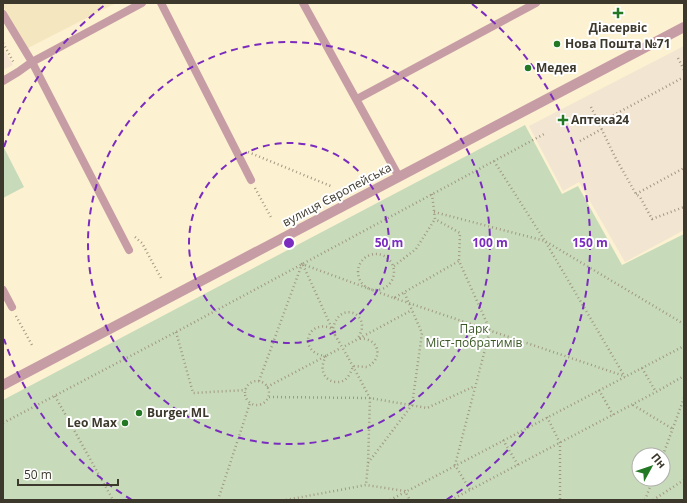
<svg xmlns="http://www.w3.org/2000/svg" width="687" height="503" font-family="'Open Sans',sans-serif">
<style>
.commercial{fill:#f2e5d1}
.built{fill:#f4e6bf}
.education{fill:#f6e4d3}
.green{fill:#c7dbbb;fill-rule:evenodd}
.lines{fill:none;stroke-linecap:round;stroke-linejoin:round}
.path{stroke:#a19882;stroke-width:2.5;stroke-dasharray:1 3;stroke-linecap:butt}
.service{stroke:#c79da5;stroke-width:8}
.minor{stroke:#c79da5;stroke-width:10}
.path-bridge{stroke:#a19882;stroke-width:2.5;stroke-dasharray:1 3;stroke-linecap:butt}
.ring{fill:none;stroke:#7b2cbf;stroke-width:2;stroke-dasharray:7 5}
.poi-dot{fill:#237823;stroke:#fff;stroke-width:1.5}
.labels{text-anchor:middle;stroke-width:4;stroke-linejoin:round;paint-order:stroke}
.poi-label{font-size:12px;font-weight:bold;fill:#3d382c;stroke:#fff;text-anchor:start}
.street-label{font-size:12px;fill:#3d382c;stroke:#fff}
.park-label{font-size:12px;fill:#3b5926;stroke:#fff}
.centre{fill:#7b2cbf;stroke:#fff;stroke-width:2}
.ring-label{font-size:12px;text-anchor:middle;font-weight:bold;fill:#7b2cbf;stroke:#fff;stroke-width:4;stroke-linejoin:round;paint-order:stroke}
</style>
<rect width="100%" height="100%" fill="#fcf1d1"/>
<!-- commercial -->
<path class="commercial" d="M684 46V230L625 262 579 182 563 191 529 126Z"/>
<!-- built -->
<path class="built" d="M3 3H116L28 48 3 6Z"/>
<!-- education -->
<path class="education" d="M3 48 13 65 3 70Z"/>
<!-- green -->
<path class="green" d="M525 125 562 194 578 186 622 265 684 234V500H3V400ZM639 455H663V479H639Z
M3 146 24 187 3 198Z"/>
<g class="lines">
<!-- path -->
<path class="path" d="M3 43 14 63
M678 58 684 70
M591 107 615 157 636 194 640 197 652 219 684 207
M599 123 684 77
M580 141 602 129
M248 152 333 187
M494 161 545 241 684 324
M255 188 272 219
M432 194 435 219 460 233 459 261
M636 194 684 168
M434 212 545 241 625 377
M135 237 142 243 161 278
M358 272a18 18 0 1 1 36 0a18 18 0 1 1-36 0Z
M303 265 335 335
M394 266 416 249 435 219
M394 298 624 376
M16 316 32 345
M176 332 193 393 246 390
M345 346 412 310
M326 356C296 353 307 317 333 329 339 298 375 315 357 339
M326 356C313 380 341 390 349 375 351 372 352 369 353 366L367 367C385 358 378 336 358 339
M349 359 370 398 368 463 366 485
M642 368 656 392
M245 393a12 12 0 1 1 24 0a12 12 0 1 1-24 0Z
M259 381 302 264 394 298 459 261 490 330 455 465 470 490
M267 387 339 349
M599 390 613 415
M55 396 113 500
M269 397 370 398 427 408 475 386
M633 405 673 429
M547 417 560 443V500
M3 423 176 332 546 133
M503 440 518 465
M663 455 684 398
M368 463 412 405 422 333 404 292
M218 500 250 403
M286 500 366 485 405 491 410 500
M390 500 684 346
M451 500 656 392 684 376
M645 500 653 479
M653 500 684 480"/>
<!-- service -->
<path class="service" d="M161 3 251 180
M303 3 399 177
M3 14 32 62 142 3
M3 81 18 72 32 62 129 250
M357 99 536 3
M3 290 12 307"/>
<!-- minor -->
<path class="minor" d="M3 385 684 27"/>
<!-- path-bridge -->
<path class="path-bridge" d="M335 335 349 359"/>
</g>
<!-- distance rings -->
<g class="ring">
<circle cx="289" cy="243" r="100"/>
<circle cx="289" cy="243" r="201"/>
<path d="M132 500A301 301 0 0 1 4 339M4 147A301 301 0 0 1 106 4M472 4A301 301 0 0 1 446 500"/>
</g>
<!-- markers -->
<g class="poi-dot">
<path d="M616 7h4v4h4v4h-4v4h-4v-4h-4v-4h4z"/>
<circle cx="557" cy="44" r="4"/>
<circle cx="528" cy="68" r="4"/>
<path d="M561 114h4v4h4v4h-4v4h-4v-4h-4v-4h4z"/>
<circle cx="139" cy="413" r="4"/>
<circle cx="125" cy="423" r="4"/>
</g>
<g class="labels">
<!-- poi labels -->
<g class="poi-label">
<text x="618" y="32" text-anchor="middle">Діасервіс</text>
<text x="565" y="48">Нова Пошта №71</text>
<text x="536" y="72">Медея</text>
<text x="571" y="124">Аптека24</text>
<text x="147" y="417">Burger ML</text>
<text x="117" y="427" text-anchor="end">Leo Max</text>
</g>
<!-- street labels -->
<g class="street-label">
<text transform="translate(337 195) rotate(-28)" y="4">вулиця Європейська</text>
</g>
<!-- park labels -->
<g class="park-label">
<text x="474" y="333">Парк<tspan x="474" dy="14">Міст-побратимів</tspan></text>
</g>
</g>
<circle cx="289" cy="243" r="6" class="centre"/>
<g class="ring-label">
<text x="389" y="247">50 m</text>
<text x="490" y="247">100 m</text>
<text x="590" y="247">150 m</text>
</g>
<!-- border -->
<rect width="687" height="503" fill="none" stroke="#3d382c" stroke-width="8"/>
<!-- north arrow -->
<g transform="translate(651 467) rotate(50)"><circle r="19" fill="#ffffff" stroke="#b1afab"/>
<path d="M0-3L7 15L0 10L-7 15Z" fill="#237823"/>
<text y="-6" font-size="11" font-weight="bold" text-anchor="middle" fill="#3d382c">Пн</text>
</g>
<!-- scale -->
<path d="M18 479v6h100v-6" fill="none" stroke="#3d382c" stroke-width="2"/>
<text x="24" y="479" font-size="12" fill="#3d382c" stroke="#ffffff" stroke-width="3" paint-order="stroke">50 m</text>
</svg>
